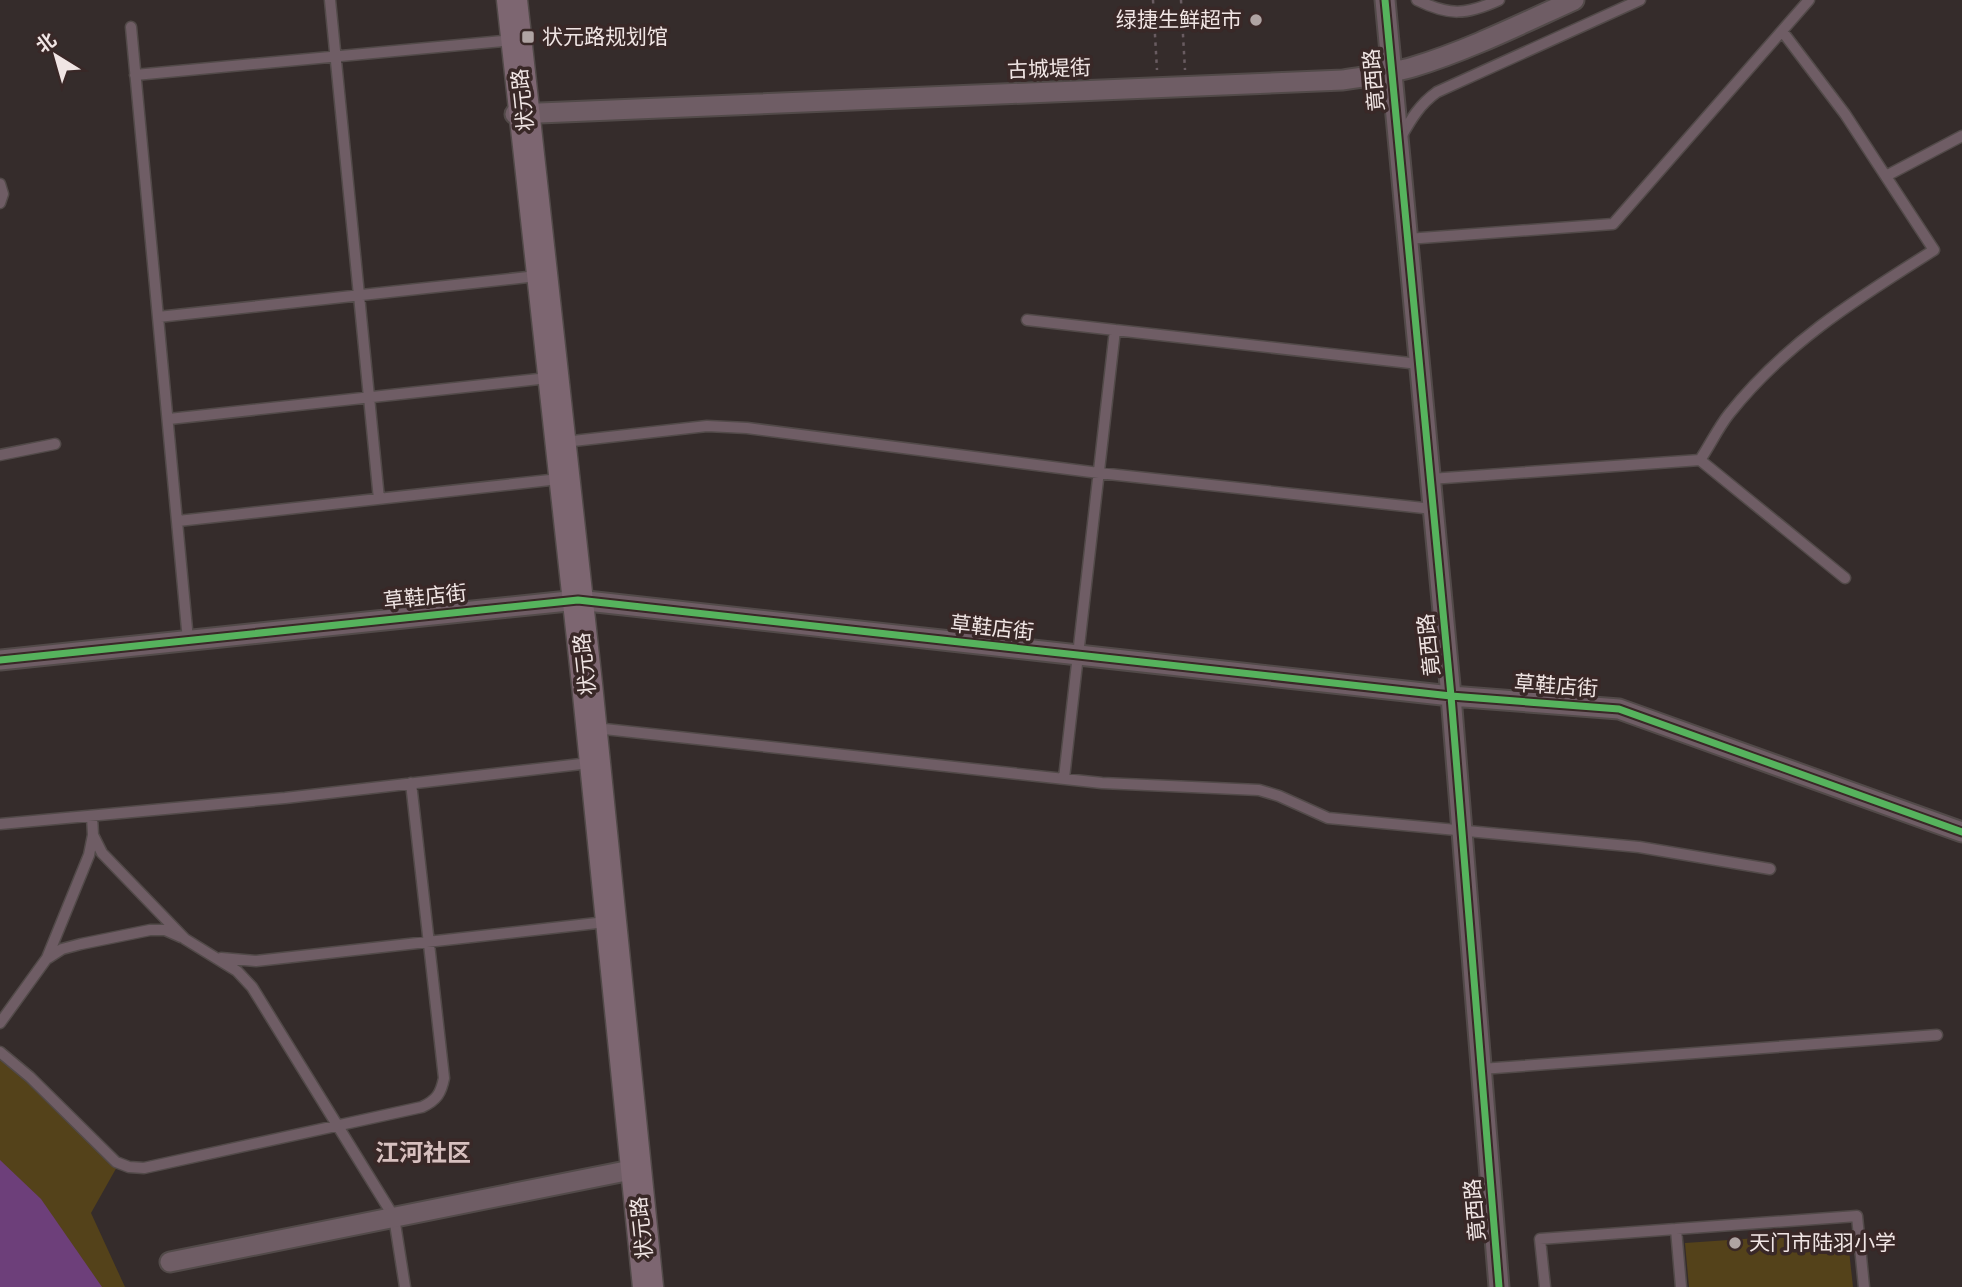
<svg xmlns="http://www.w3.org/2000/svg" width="1962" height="1287" font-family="Lora,'Noto Sans SC',serif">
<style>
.green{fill:#54421a}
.water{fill:#6d3f7a}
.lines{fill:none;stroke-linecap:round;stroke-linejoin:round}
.lane-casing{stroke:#524a49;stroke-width:13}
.street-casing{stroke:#524a49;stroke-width:23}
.primary-casing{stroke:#524a49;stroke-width:33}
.path{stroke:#695c61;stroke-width:2.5;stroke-dasharray:3.5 5;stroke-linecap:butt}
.lane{stroke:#6f5d65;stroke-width:10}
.street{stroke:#6f5d65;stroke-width:19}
.primary{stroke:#7d6671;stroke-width:30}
.cycleway-casing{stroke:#392827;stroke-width:11}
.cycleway{stroke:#56b35d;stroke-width:7}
.poi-dot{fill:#afa4a3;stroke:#392827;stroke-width:2.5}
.labels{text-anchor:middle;stroke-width:7;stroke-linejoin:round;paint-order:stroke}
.poi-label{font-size:21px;fill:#f0e5e4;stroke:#392827;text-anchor:start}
.street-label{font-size:21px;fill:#f0e5e4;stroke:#392827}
.quarter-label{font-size:24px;font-weight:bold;fill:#d7c0bf;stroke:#392827}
</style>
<rect width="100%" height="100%" fill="#352c2b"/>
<!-- green -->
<path class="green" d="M0 1056 118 1165 91 1213 125 1287H0Z
M1847 1232 1853 1287H1689L1685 1243Z"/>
<!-- water -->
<path class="water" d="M0 1160 41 1199 102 1287H0Z"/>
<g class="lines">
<defs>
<path id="lane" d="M330 0 379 499
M1417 0C1449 16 1466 15 1499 0
M131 27 188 640
M135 75 503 41
M1401 137C1411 119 1420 104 1437 92L1640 0
M1886 176 1962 136
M0 184 3 194 0 203
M1407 239 1613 224 1809 0
M158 317 528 277
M1027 320 1115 330
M169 419 539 379
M564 442 707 426 747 428 1099 473 1433 509
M0 455 55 444
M1700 460 1845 578
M1430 479 1700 460C1710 445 1718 428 1729 414 1786 342 1858 298 1934 250L1845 114 1782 31
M178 521 550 480
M595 728 1102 783 1259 790 1279 796 1328 818 1639 847 1770 869
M1064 778 1115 330 1419 364
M0 824 285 798 581 764
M93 835 102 853 185 939 237 971 252 987 394 1217 405 1287
M48 958 62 949 81 944 150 930H165L181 937
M221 958 256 961 597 923
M0 1023 47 958 89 855 93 835 92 816
M0 1052 30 1077 116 1162 129 1167 144 1168 422 1107C437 1100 441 1093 444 1078L411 783
M1481 1069 1937 1035
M1545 1287 1540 1239 1676 1229
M1681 1287 1676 1229 1857 1216 1864 1287"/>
<path id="street" d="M1385 0 1451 696 1499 1287
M515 114 1343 80C1366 76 1390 74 1413 67 1469 50 1521 24 1574 0
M0 660 578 600 1451 696 1619 709 1962 832
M170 1262 636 1169"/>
<path id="primary" d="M512 0 587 684 648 1287"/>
</defs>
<!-- lane casing -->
<use href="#lane" class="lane-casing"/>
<!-- street casing -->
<use href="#street" class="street-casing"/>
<!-- primary casing -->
<use href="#primary" class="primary-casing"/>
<!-- path -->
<path class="path" d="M1153 0 1157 70
M1181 0 1185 70"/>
<!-- lane -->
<use href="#lane" class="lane"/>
<!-- street -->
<use href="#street" class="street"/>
<!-- primary -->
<use href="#primary" class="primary"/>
<defs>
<path id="cycleway" d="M1385 0 1451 696 1499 1287
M0 660 578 600 1451 696 1619 709 1962 832"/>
</defs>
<!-- cycleway casing -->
<use href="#cycleway" class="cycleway-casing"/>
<!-- cycleway -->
<use href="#cycleway" class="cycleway"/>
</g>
<!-- markers -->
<g class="poi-dot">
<circle cx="1256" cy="20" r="7"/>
<rect x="521" y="30" width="14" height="14" rx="3.5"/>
<circle cx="1735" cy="1243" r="7"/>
</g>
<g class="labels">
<!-- poi labels -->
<g class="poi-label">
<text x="1242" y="27" text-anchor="end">绿捷生鲜超市</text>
<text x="542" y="44">状元路规划馆</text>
<text x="1749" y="1250">天门市陆羽小学</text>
</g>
<!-- street labels -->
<g class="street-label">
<text transform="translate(1049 69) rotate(-2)" y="7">古城堤街</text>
<text transform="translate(1374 80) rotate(-95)" y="7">竟西路</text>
<text transform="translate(523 100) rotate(-96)" y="7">状元路</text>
<text transform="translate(425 597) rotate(-6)" y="7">草鞋店街</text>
<text transform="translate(992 628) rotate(6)" y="7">草鞋店街</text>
<text transform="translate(1429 645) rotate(-96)" y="7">竟西路</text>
<text transform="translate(585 664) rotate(-96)" y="7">状元路</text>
<text transform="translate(1556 686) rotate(4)" y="7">草鞋店街</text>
<text transform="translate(1475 1210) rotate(-95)" y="7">竟西路</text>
<text transform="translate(642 1228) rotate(-96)" y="7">状元路</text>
</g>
<!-- quarter labels -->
<g class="quarter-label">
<text x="423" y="1161">江河社区</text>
</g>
</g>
<!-- north arrow -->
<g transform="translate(56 56) rotate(323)" stroke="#392827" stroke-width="5" paint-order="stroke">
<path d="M0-5L12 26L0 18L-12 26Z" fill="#f0e5e4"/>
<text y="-10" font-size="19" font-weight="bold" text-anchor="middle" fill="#f0e5e4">北</text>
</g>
</svg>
